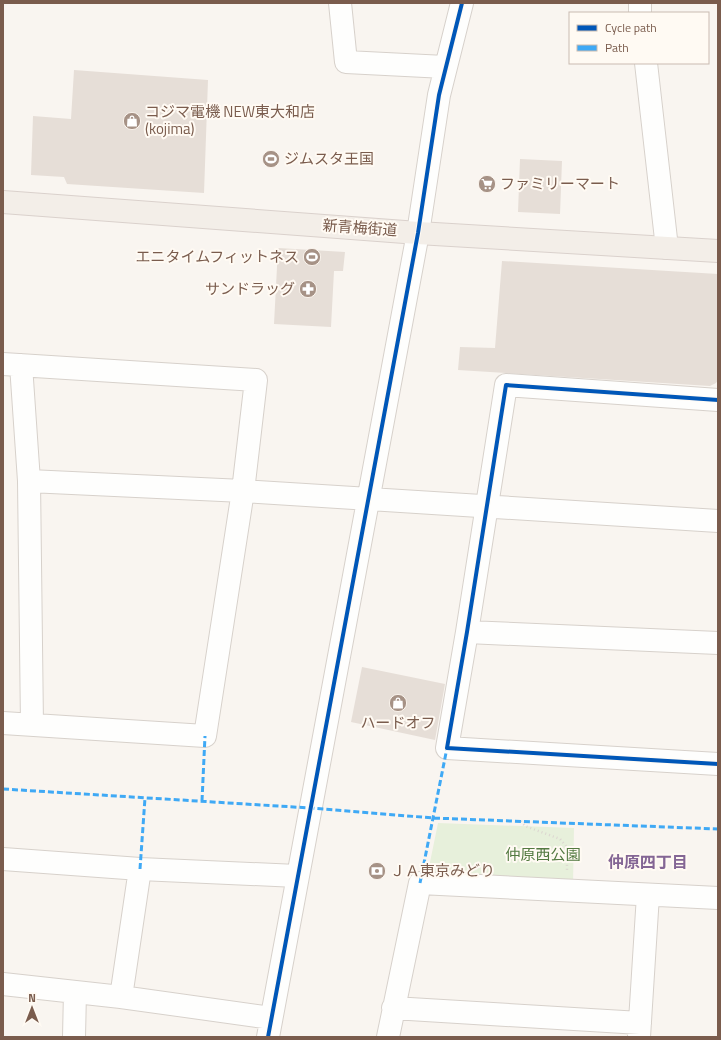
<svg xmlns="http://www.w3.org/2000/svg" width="721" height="1040" font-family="'Titillium Web','Noto Sans JP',sans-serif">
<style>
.green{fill:#e7f0db}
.building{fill:#e6ded7}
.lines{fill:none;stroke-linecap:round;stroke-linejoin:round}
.minor-casing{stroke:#d7d1cb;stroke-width:24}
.major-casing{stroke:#dad1cc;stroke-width:24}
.path{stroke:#dcd5d0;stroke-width:2.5;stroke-dasharray:1 3;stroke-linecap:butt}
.minor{stroke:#fefefd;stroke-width:22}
.major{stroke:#f3eee8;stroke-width:22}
.quiet{stroke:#3fa9f5;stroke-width:3;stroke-dasharray:6 3;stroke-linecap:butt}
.cycleway-casing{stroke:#fffaf3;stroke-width:6}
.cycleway{stroke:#0057b8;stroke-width:4}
.labels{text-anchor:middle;stroke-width:4;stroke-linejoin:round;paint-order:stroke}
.poi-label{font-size:15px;fill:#7a5c4d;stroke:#fffaf3;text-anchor:start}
.street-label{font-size:15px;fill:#7a5c4d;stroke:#fffaf3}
.park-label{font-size:15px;fill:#537a41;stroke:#fffaf3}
.neighbourhood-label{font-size:16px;font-weight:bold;fill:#846695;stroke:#fffaf3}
</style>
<rect width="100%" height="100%" fill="#f9f5f0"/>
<!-- green -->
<path class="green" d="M438 823 574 828 573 885 427 877Z"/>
<!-- building -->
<path class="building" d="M74 70 208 80 204 193 67 184 64 177 31 175 33 116 71 119Z
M520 159 562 161 560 214 518 212Z
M278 248 345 252 343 271H334L331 327 274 324Z
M502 261 718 274V380L716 383 710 386 458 370 460 347 495 348Z
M362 667 445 684 435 740 351 722Z"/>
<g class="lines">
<defs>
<path id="minor" d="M340 3 346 62 445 67
M640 13V3
M646 63 667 248
M3 364 256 380 243 491 205 736 3 723
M21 365 29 481 32 725
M718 400 506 385 467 632 447 748 718 764
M29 481 243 491 718 521
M467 632 718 643
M3 859 140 869 297 876
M3 984 121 997 271 1018
M121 997 140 869
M393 1008 640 1023
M74 1037 75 992
M268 1037 418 233 439 95 462 3
M388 1037 420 883 718 898
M639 1037 648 895"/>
<path id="major" d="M3 202 418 233 718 251"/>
</defs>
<!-- minor casing -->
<use href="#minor" class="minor-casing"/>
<!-- major casing -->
<use href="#major" class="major-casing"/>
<!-- path -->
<path class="path" d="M521 821 525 826 560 839 567 847V872"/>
<!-- minor -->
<use href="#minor" class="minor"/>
<!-- major -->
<use href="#major" class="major"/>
<!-- quiet -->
<path class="quiet" d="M3 789 310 808 433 818 718 829
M202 801 205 736
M140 869 145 798
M420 883 447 748"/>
<defs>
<path id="cycleway" d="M718 400 506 385 467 632 447 748 718 764
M268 1037 418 233 439 95 462 3"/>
</defs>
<!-- cycleway casing -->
<use href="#cycleway" class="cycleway-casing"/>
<!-- cycleway -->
<use href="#cycleway" class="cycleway"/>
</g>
<!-- icons -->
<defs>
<symbol id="shop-disc" viewBox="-11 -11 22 22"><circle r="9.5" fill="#a69286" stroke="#fffaf3"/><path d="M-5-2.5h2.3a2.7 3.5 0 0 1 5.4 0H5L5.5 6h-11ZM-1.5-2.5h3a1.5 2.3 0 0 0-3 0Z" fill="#fff"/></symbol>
<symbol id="stadium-disc" viewBox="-11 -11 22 22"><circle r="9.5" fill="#a69286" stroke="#fffaf3"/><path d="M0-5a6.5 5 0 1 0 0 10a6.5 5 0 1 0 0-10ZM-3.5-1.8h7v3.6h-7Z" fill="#fff"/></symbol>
<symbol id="supermarket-disc" viewBox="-11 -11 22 22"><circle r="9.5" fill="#a69286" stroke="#fffaf3"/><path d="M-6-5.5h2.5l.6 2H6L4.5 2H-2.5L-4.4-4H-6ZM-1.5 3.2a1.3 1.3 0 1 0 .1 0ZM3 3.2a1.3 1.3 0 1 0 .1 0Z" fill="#fff"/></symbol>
<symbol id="pharmacy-disc" viewBox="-11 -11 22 22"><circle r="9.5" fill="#a69286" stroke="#fffaf3"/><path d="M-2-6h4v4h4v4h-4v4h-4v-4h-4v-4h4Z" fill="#fff"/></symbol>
<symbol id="bank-disc" viewBox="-11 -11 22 22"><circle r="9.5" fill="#a69286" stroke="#fffaf3"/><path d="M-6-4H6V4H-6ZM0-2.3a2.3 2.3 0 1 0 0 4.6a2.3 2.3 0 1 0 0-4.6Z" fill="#fff"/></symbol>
</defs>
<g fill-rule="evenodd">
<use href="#shop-disc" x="122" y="111" width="20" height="20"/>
<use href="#stadium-disc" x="261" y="149" width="20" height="20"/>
<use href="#supermarket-disc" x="477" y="174" width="20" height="20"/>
<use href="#stadium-disc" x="302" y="247" width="20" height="20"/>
<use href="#pharmacy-disc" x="298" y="279" width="20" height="20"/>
<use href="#shop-disc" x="388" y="693" width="20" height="20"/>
<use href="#bank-disc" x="367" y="861" width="20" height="20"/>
</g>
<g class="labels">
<!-- poi labels -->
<g class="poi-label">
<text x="145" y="117">コジマ電機 NEW東大和店<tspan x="145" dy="17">(kojima)</tspan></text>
<text x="284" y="164">ジムスタ王国</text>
<text x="500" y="189">ファミリーマート</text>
<text x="299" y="262" text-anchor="end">エニタイムフィットネス</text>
<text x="295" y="294" text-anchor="end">サンドラッグ</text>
<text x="398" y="728" text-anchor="middle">ハードオフ</text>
<text x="390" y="876">ＪＡ東京みどり</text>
</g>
<!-- street labels -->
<g class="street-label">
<text transform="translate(360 228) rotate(4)" y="5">新青梅街道</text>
</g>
<!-- park labels -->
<g class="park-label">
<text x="543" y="860">仲原西公園</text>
</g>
<!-- neighbourhood labels -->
<g class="neighbourhood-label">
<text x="648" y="868">仲原四丁目</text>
</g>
</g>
<!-- border -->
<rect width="721" height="1040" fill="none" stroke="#7a5c4d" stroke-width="8"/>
<!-- legend -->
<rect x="569" y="12" width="140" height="52" fill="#fffaf3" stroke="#cabbb1"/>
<rect x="577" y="25" width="20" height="6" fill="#0057b8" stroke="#cabbb1"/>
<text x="605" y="32" font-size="12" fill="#7a5c4d">Cycle path</text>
<rect x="577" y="45" width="20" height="6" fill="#3fa9f5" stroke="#cabbb1"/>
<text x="605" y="52" font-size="12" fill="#7a5c4d">Path</text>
<!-- north arrow -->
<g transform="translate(32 1008)" stroke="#fffaf3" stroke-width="3" paint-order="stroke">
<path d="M0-3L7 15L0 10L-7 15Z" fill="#7a5c4d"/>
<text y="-6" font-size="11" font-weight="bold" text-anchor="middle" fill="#7a5c4d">N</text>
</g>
</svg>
